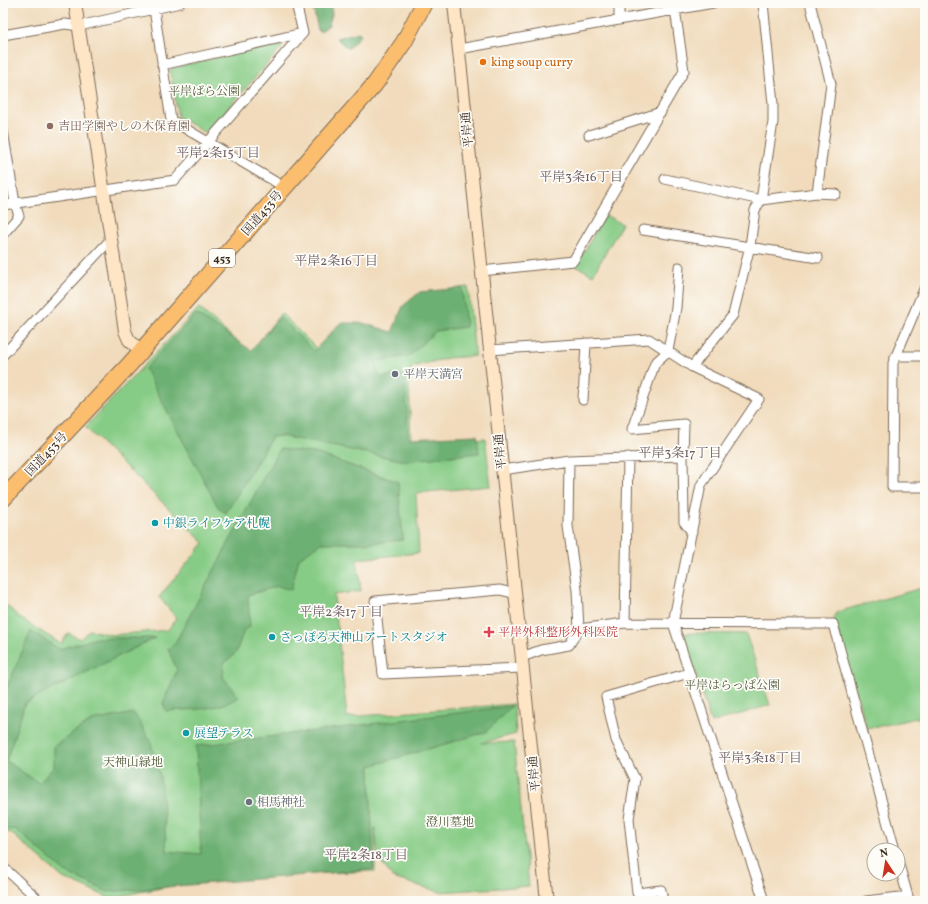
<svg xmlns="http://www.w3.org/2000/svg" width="928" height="904" font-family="Vollkorn,'Noto Serif JP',serif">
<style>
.green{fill:#87cc86;stroke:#617b52}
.forest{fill:#6db073;stroke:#546d48}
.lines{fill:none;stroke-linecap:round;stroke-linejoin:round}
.street-casing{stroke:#7b6855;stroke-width:11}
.secondary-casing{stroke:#7b6855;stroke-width:14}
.highway-casing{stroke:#7b6855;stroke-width:18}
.street{stroke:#fff;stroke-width:9}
.secondary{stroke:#fde5c5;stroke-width:12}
.highway{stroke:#fbbd6e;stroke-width:16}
.food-dot{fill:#e8710a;stroke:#fdfcf7;stroke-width:1.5}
.education-dot{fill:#8d6e63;stroke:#fdfcf7;stroke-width:1.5}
.worship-dot{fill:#6b7280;stroke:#fdfcf7;stroke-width:1.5}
.culture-dot{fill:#0f9aa8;stroke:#fdfcf7;stroke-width:1.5}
.health-dot{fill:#e0444e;stroke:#fdfcf7;stroke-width:1.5}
.labels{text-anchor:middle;stroke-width:3.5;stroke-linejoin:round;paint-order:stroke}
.shield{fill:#fdfcf7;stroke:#75695f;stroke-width:1}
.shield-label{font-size:11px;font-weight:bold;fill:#3b2a1e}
.food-label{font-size:12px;fill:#c56008;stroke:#fdfcf7;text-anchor:start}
.park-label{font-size:12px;fill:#525b3d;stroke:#fdfcf7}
.education-label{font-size:12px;fill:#785e54;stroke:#fdfcf7;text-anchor:start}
.street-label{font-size:12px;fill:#3b2a1e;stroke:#fdfcf7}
.worship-label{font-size:12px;fill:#5b616d;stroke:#fdfcf7;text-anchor:start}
.culture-label{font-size:12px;fill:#0d838f;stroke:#fdfcf7;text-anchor:start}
.health-label{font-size:12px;fill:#be3a42;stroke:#fdfcf7;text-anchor:start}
.neighbourhood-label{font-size:13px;fill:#6d5c66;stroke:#fdfcf7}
</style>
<rect width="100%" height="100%" fill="#fdfcf7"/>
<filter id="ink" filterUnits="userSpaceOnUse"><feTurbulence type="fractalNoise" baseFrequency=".025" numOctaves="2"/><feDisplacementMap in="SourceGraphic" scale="8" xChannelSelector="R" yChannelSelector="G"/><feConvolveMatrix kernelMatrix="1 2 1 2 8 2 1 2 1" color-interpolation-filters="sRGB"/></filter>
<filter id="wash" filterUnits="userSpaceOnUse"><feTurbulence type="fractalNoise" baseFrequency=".012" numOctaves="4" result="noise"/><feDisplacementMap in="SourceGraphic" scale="16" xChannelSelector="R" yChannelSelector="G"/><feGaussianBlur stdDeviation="0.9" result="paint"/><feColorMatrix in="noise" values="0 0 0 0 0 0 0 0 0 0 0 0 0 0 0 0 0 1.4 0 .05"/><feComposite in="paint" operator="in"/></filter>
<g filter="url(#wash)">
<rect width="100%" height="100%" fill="#f1dbbc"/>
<!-- green -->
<path class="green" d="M280 43 282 47 208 131 204 132 178 117 170 71 172 68Z
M605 215 622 224 593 275 576 266Z
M468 287 475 356 448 358 412 367 409 385 411 444 485 438 491 486 416 493 419 553 357 559 361 591 334 595 347 717 514 704 516 734 481 743 514 742 529 886 440 892 393 878 378 858 375 828V871L213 878 110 898 63 878 10 832 3 835V602L20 618 61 644 68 633 80 639 90 630 112 635 168 630 176 618 159 597 204 543 85 427 199 308 250 353 281 313 318 350 392 335 423 293Z
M925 587V716L867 729 834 618 837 612Z
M687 633 746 634 770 705 711 723 684 635Z"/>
<!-- forest -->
<path class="forest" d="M312 3H330L332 14 329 25 320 32 318 30Z
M359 32 361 34 348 49 336 38Z
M462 288 466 327 436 331 409 356 376 361 379 377 405 375 408 438 477 435 479 453 405 461 281 436 272 437 226 513 219 509 145 369 196 314 251 350 280 317 314 351 340 323H363L392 332 403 306 420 292Z
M279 449 315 453 398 482 403 540 372 543H321L299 558 291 590 278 586 248 595 250 627 244 630 236 653 224 663 223 677 239 697C217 711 191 709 166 711L163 703 177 670 168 649 175 643Z
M31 631 59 649 97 638H155L25 703 6 761 39 783 54 767V746L91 721 134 713 150 740 160 776 167 851 201 854 196 746 512 706 486 732 370 766 373 869 108 892 65 872 15 829 3 830V696Z"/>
</g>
<g filter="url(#ink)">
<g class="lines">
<defs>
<path id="street" d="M619 3V20
M810 3 831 84 817 193
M154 9 171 120 284 187
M3 35 65 24 79 26 180 3
M459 49 713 3
M162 65 303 33
M3 131 15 203 19 216 3 234
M589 135 661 112
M665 179 761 200 817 193 836 194
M3 205 175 180 303 33 296 3
M643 230 818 258
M679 267 676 308 668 351 655 363 632 429 684 424 683 456
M482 271 573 261 684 71 675 9
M925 287 893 363 892 487H925
M490 350 649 339 692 367 759 399 701 485 673 623 764 901
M3 355 111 239
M897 356H925
M692 367 733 315 750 246 755 210 761 200 773 122V104L763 3
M583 400 586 343
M569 460 568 526 577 590 579 629
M502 470 569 460 683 456 684 522 692 532
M516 594 500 590 375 601 383 674 523 668
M625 623 628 457
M522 657 541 650 569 645 579 629 625 623 833 624 895 850
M898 861 909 900
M3 867 40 901
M663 901 661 890 637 893 629 819 635 779 616 740 606 697 689 673
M866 901 908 896"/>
<path id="secondary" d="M75 3 125 331 129 340 141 351
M454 3 547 901"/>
<path id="highway" d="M3 499 129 365 375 84 404 42 424 3"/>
</defs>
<!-- street casing -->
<use href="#street" class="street-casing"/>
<!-- secondary casing -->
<use href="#secondary" class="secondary-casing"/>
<!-- highway casing -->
<use href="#highway" class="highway-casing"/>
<!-- street -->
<use href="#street" class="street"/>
<!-- secondary -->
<use href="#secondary" class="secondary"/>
<!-- highway -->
<use href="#highway" class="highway"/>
</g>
</g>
<!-- markers -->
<circle class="food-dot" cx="483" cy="62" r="4"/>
<circle class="education-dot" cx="50" cy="126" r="4"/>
<g class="worship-dot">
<circle cx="395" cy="374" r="4"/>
<circle cx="249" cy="802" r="4"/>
</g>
<g class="culture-dot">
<circle cx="155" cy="523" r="4"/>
<circle cx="272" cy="637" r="4"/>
<circle cx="186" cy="733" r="4"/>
</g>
<path class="health-dot" d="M487 626h4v4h4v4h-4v4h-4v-4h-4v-4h4z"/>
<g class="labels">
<!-- shield labels -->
<rect class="shield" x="209" y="249" width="26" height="18" rx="3"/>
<g class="shield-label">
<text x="222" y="262">453</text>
</g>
<!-- food labels -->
<g class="food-label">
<text x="491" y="66">king soup curry</text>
</g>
<!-- park labels -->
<g class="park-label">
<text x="204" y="95">平岸ばら公園</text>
<text x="732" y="689">平岸はらっぱ公園</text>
<text x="133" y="766">天神山緑地</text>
<text x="450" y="826">澄川墓地</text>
</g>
<!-- education labels -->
<g class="education-label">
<text x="58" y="130">吉田学園やしの木保育園</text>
</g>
<!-- street labels -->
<g class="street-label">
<text transform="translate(467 130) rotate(-96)" y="4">平岸通</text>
<text transform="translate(262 213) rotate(-49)" y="4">国道453号</text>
<text transform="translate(500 452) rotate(-96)" y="4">平岸通</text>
<text transform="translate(46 454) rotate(-47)" y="4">国道453号</text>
<text transform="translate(534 774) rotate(-96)" y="4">平岸通</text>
</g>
<!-- worship labels -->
<g class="worship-label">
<text x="403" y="378">平岸天満宮</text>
<text x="257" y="806">相馬神社</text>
</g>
<!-- culture labels -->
<g class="culture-label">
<text x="163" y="527">中銀ライフケア札幌</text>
<text x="280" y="641">さっぽろ天神山アートスタジオ</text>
<text x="194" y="737">展望テラス</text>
</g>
<!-- health labels -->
<g class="health-label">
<text x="498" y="636">平岸外科整形外科医院</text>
</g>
<!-- neighbourhood labels -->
<g class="neighbourhood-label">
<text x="218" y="157">平岸2条15丁目</text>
<text x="581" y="181">平岸3条16丁目</text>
<text x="336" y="265">平岸2条16丁目</text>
<text x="680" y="457">平岸3条17丁目</text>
<text x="341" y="616">平岸2条17丁目</text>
<text x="760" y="762">平岸3条18丁目</text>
<text x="366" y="859">平岸2条18丁目</text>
</g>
</g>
<!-- margin -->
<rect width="928" height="904" fill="none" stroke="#fdfcf7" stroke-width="16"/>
<!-- north arrow -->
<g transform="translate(886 862) rotate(348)"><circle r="19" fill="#fdfcf7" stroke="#afa8a0"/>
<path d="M0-3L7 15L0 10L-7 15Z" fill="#c8321e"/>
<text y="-6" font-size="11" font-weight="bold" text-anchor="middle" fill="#3b2a1e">N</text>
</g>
</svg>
